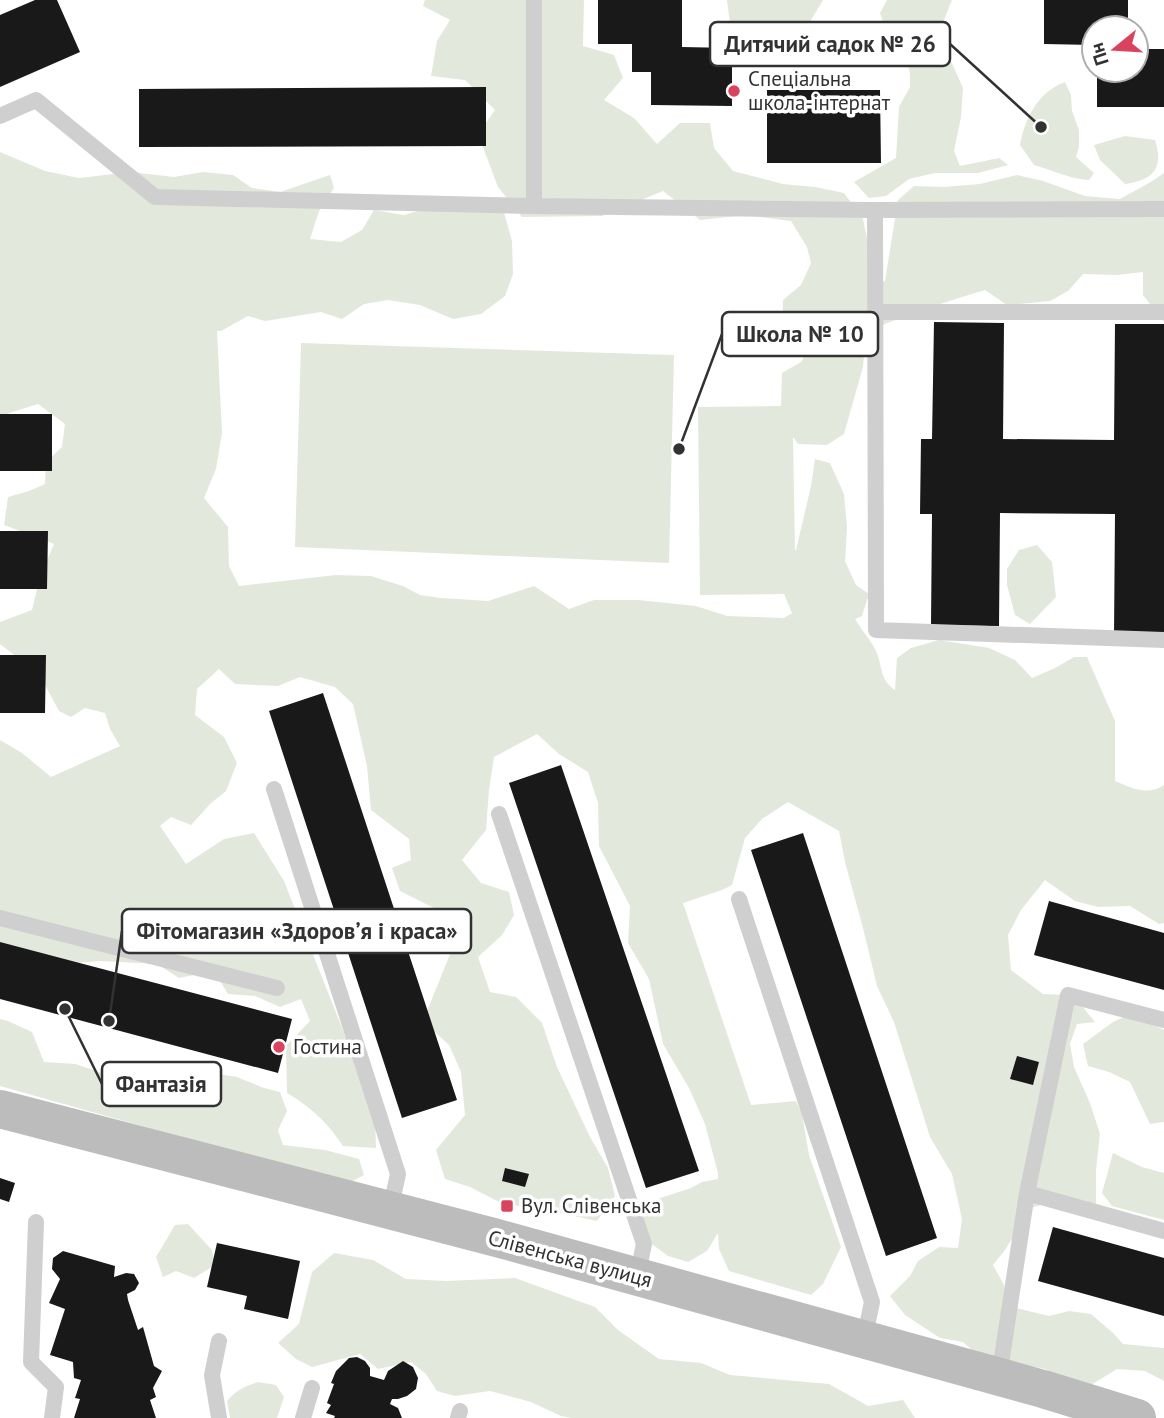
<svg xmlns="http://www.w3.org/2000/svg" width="1164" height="1418" font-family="'PT Sans',sans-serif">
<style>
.green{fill:#e3e8dc}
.building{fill:#191919}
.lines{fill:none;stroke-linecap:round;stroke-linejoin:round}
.lane{stroke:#cfcfcf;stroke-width:16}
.secondary{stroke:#bcbcbc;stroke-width:38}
.poi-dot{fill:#da435e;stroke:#fff;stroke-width:2.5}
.labels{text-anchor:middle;stroke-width:7;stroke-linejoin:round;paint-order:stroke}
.poi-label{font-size:21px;fill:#323232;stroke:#fff;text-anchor:start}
.street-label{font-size:21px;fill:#323232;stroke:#fff}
.leader{fill:none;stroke:#323232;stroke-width:2.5}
.callout-dot{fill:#323232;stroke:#fff;stroke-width:2.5}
.callout{fill:#fff;stroke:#323232;stroke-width:2.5}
.callout-label{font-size:23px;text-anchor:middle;font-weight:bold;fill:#323232}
</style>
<rect width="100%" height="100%" fill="#fff"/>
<!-- green -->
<path class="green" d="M425 0H584L583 46 614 55 623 78 604 100 634 118 657 144 680 123H710L714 148 733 171 783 184 815 187 844 193 863 219 870 253 869 282 885 281 898 200 914 186 944 187 980 184 1017 175 1043 181 1085 196 1120 199 1149 183 1164 173V322L1143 295V272L1117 275 1083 274 1068 291 1050 301 1007 305 985 290C945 302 905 315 866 332L863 367 844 434 827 445 798 444 793 437 795 551 796 550 811 486 815 459 830 463 844 494 847 527 845 561 856 585 869 594 862 616 855 619C861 629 872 642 876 651 883 667 879 679 895 690L897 658 911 648 939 640 989 648 1015 660 1032 678 1055 668 1074 657H1087L1115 721V781C1131 788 1148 796 1164 785V923L1159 924 1130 906 1098 907 1075 901 1045 880 1021 910 1008 935 1011 970 1043 994 1068 995 1077 1000 1095 1022 1077 1024 1070 1044 1074 1067 1090 1103 1100 1134 1096 1170V1205L1053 1201 1031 1208 1005 1250 993 1265 1004 1285 1008 1306 1049 1316 1069 1311 1091 1314 1113 1333 1123 1344 1164 1348V1381L1145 1371 1117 1369 1081 1391 1045 1369 1020 1364 990 1366 963 1342 940 1338 905 1315 890 1296 910 1276 918 1261 939 1247 958 1248 962 1219 952 1174 930 1137 894 1022 877 986 863 928 845 862 839 831 788 802 762 819 745 838 732 885 722 890 683 903 751 1105 796 1101 802 1114 809 1155 841 1247 823 1284 811 1295 729 1271 719 1249 718 1233 707 1251 688 1262 668 1256 641 1236 628 1222 645 1203 691 1188 702 1182 718 1179V1173L705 1124 689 1088 663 1044 649 979 628 943 630 906 599 846 598 803 588 772 559 754 537 734 494 757 489 790 486 830 462 860 481 883 509 892 514 915 502 935 478 957 490 992 516 997 542 1023 557 1067 590 1137 608 1168 615 1196 597 1221 541 1209 503 1204 470 1187 445 1179 436 1150 465 1115 461 1072 449 1045 423 1021 461 927 432 907 400 891 392 868 411 860 409 839 371 810 367 766 353 704 335 687 300 677 278 686 235 684 219 669 197 689 195 715 224 737 237 763 226 791 210 804 191 825 171 817 160 826 186 864 224 839 254 833 284 881 359 1071 375 1118 376 1148 343 1146C327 1122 312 1108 287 1093L286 1046 310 1021 301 999 280 1007 255 996 228 994 214 971 179 978 157 964 101 961 49 965 0 949V740L22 753 51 777 120 746 110 729 105 713 85 708 71 717 59 711 39 674 0 644V622L32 610 40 576 54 544 4 525 8 497 29 491 45 484 46 462 62 447 65 424 38 404 0 416V152L45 171 79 178 131 172 174 177 203 172 233 175 252 188 280 192 330 175 334 188 319 211 310 239 341 242 362 230 374 210 404 215 465 197 503 209 512 241 513 274 505 296 481 314 453 319 420 305 388 300 364 304 342 319 321 312 265 321 248 316 221 331H217L222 433 216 469 204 498 228 527 229 566 239 586 336 575 371 576 403 586 420 595 441 598 488 601 534 586 569 609 594 600H638L696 606 727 616 784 618 792 613 784 594 700 595 698 407 781 406 782 373 801 362 808 350 782 336 783 300 801 285 811 263 807 247 791 221 745 215 700 220 663 191 602 216 522 217 498 187 478 134 495 110 465 80 431 76 437 41 450 20 423 6Z
M727 0H823L793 50 772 63 759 66 738 40 730 24Z
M887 0H952L942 25 949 57 963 88 961 117 954 151 960 166 999 158 1008 165 978 173H935L909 179 886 196 869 198 854 182 896 158 899 107 910 87V75L907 55 885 27 880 13Z
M1065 82 1071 95 1072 111 1079 130V147L1076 157 1094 173 1089 180C1070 179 1052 170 1034 165L1020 145C1025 118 1038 92 1065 82Z
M1125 136 1155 140C1164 169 1153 180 1125 184L1100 160 1094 145Z
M301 343 674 355 669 563 295 547Z
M1037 545 1052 562 1056 597 1030 624 1015 615 1007 585V569L1019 550Z
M1130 1014 1164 1030V1122L1150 1124 1130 1082 1109 1072 1088 1066 1083 1044 1113 1022Z
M0 1019 8 1021 32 1032 44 1062 76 1064 161 1094 186 1091 207 1072 237 1077 264 1088 280 1092 287 1111 278 1130 283 1145 325 1150 359 1159 364 1175 347 1184 0 1086Z
M1113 1153 1142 1167 1164 1173V1220L1112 1206 1102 1193Z
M188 1224 212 1250 215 1265 194 1278 176 1271 163 1277 156 1257 175 1225Z
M334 1253 373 1260 406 1279 446 1281 515 1278 595 1307 618 1330 659 1359 701 1363 730 1375 829 1384 868 1406 903 1400 915 1418H572L561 1416 531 1402 490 1391 455 1396 437 1391 426 1374 411 1362 378 1369 360 1354 312 1367 296 1359 278 1343 299 1324 312 1272Z
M258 1382 276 1385 284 1397 277 1418H230L227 1401C236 1390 245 1386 258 1382Z"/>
<!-- building -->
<path class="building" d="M35 0H57L80 52 0 87V15Z
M598 0H682V47L732 48V106L651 105V72H632V44H598Z
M1044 0H1128V28H1094V45L1044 44Z
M1136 49H1164V107H1097V70H1136Z
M486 87V146L139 147V89Z
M767 90H880L881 163H767Z
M934 322 1004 323 1003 439 1114 440 1115 324H1164V636L1114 635 1115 514 1000 513 999 626 931 625 932 514H920L921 439H932Z
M0 414H52V471H0Z
M0 531H48L47 589H0Z
M0 655H46L45 713H0Z
M323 693 457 1100 402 1118 269 711Z
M561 765 699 1171 646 1188 509 783Z
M803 833 937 1238 886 1256 751 850Z
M1049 901 1164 933V990L1034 955Z
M0 942 292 1019 278 1073 0 999Z
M1017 1056 1039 1062 1033 1085 1010 1079Z
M505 1168 529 1174 525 1187 502 1181Z
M0 1178 15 1183 9 1202 0 1199Z
M1053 1227 1164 1258V1316L1038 1281Z
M217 1243 300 1261 288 1319 244 1309 247 1296 207 1287Z
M63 1251 115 1266 114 1277 126 1273 134 1274 139 1283 135 1290 127 1294 128 1300 138 1330 143 1327 154 1366 162 1371 153 1388 156 1397 150 1400 156 1418H74L80 1399 75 1398 81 1380 74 1378 73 1362 50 1355 65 1309 49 1303 60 1279 52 1269 53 1258Z
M357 1357 365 1361 370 1368V1376L384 1380 388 1371 403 1361 413 1367 418 1378 416 1389 407 1396 398 1399H392L390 1404 398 1408 402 1418H334L335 1416 326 1413 331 1405 327 1403 334 1384 331 1383 336 1371 349 1358Z"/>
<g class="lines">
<!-- lane -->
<path class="lane" d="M534 0V206L869 210 1164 209
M0 116 36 100 155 197 534 206
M875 210 876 630 1164 640
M875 312H1164
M274 789 398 1174 390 1211
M499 814 644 1244 637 1277
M739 899 872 1302 864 1340
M0 918 277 988
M1027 1193 1164 1231
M36 1222 31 1362 56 1387 52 1418
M999 1377 1027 1193 1068 995 1164 1020
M219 1418 212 1375 219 1341
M303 1418 312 1388
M458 1418 460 1411"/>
<!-- secondary -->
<path class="secondary" d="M0 1109 497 1238 1043 1389 1137 1418"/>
</g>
<!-- markers -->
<g class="poi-dot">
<circle cx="734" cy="91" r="7"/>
<circle cx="279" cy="1047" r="7"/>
<rect x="500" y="1199" width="14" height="14" rx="3.5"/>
</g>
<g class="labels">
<!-- poi labels -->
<g class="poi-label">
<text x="748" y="86">Спеціальна<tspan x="748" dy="24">школа-інтернат</tspan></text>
<text x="293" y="1054">Гостина</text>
<text x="521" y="1213">Вул. Слівенська</text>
</g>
<!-- street labels -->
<g class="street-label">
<text transform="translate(570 1259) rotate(15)" y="7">Слівенська вулиця</text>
</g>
</g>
<!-- callouts -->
<path class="leader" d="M1041 127L950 44M679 449L722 334M109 1021L122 931M65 1009L102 1084"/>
<g class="callout-dot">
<circle cx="1041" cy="127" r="7"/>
<circle cx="679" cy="449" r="7"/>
<circle cx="109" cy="1021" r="7"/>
<circle cx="65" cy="1009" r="7"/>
</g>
<g class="callout">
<rect x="710" y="22" width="240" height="44" rx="7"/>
<rect x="722" y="312" width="156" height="44" rx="7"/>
<rect x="122" y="909" width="349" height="44" rx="7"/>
<rect x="102" y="1062" width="119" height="44" rx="7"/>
</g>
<g class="callout-label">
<text x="830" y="52">Дитячий садок № 26</text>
<text x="800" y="342">Школа № 10</text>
<text x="297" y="939">Фітомагазин «Здоровʼя і краса»</text>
<text x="161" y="1092">Фантазія</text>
</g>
<!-- north arrow -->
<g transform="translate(1115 49) rotate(252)"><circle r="33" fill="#ffffff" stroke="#adadad" stroke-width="2"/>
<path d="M0-5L12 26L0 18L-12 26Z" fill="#da435e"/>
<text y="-10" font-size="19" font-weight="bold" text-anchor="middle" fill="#323232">Пн</text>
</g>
</svg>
